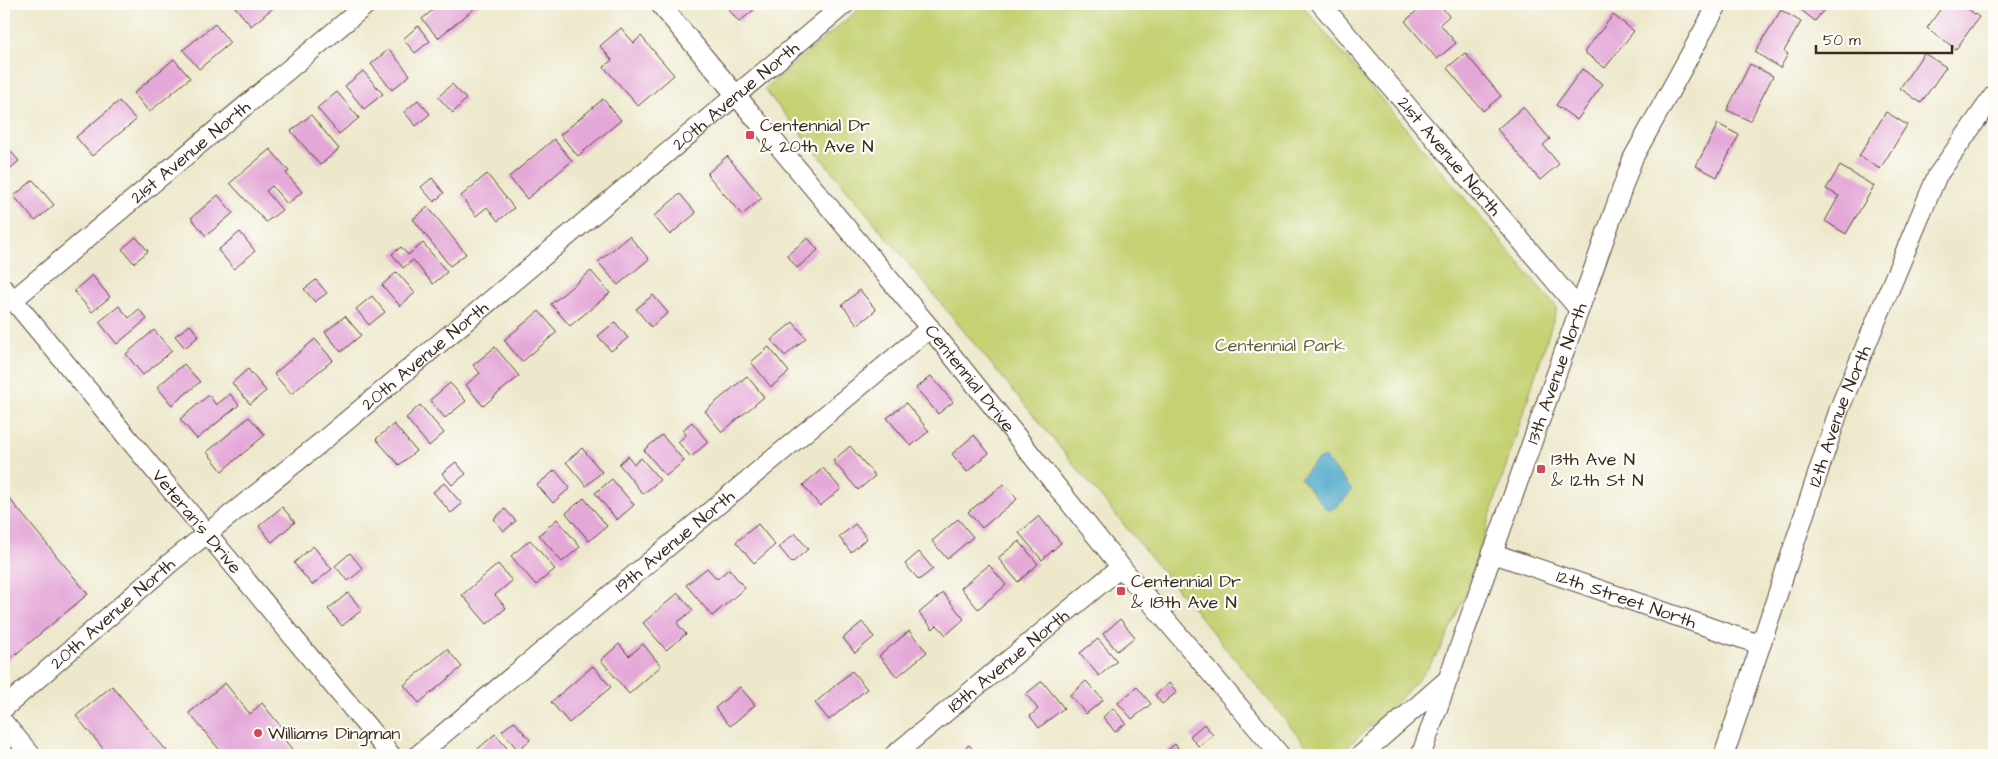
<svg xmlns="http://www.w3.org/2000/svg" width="1998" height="759" font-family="'Architects Daughter',sans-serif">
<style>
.green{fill:#c5d173;stroke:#807e48}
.water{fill:#4da8cb;stroke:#446974}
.building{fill:#e4a8d8}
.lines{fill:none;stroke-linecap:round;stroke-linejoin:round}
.minor-casing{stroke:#564638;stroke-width:21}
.minor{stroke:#fff;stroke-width:19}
.poi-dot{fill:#d1495b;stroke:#fdfcf7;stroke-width:2}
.labels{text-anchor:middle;stroke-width:4.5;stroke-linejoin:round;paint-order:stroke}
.street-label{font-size:18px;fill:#3b2a1e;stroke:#fdfcf7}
.poi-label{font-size:18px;fill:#3b2a1e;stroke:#fdfcf7;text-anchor:start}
.park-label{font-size:18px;fill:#645c38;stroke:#fdfcf7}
</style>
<rect width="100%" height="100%" fill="#fdfcf7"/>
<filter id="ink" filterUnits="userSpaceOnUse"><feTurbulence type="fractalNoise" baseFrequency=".02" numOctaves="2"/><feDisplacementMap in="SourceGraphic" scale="10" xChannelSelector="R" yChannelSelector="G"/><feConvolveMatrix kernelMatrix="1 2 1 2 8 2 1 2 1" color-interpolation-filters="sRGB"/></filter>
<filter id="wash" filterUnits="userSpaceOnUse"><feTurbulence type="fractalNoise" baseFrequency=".0096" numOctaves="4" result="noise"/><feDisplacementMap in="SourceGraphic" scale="20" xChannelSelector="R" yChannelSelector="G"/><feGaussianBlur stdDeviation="1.12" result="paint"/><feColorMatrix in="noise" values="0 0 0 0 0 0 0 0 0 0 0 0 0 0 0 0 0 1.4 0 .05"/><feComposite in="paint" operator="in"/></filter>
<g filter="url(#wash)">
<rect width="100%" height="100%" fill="#ede8cc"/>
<!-- green -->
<path class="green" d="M865 4H1301L1557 308 1463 600 1441 648 1425 672 1401 698 1338 755H1314L764 89Z"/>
<!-- water -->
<path class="water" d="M1325 457 1352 490C1345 500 1339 506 1328 511L1300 478 1317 460Z"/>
<g id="blocks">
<!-- building -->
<path class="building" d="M239 4H278L251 26 235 7Z
M440 4H480L438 38 422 19Z
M724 4H761L739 22Z
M1425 4H1439L1449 16 1440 24 1456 43 1437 59 1405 21Z
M1794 4H1828L1815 21Z
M1944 4H1961L1979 17 1956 49 1927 28Z
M1781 10 1801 22 1784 51 1788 54 1780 68 1755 52Z
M1613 15 1634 31 1605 68 1584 52Z
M215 24 230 43 199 69 183 50Z
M418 26 430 41 415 53 403 39Z
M621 28 634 43 641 36 674 75 638 106 604 67 612 60 600 46Z
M389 49 410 75 392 90 371 64Z
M1465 53 1501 96 1483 111 1447 68Z
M1924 53 1946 67 1921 103 1900 88Z
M174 59 190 78 149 112 134 93Z
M1750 64 1773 76 1750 121 1727 110Z
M1582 69 1603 84 1577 120 1556 105Z
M363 71 383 94 364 109 345 86Z
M452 84 466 99 453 113 438 97Z
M337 92 359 118 339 134 317 108Z
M603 99 621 120 578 156 560 135Z
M418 100 430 114 416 126 404 112Z
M119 101 136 120 92 156 76 137Z
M1523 107 1550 139 1543 145 1559 164 1540 180 1497 129Z
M1886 112 1907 125 1880 169 1859 156Z
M311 115 339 149 320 165 291 131Z
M1718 124 1739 135 1717 177 1696 166Z
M554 139 572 161 527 199 509 177Z
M4 143 19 161 4 174Z
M270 149 289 171 286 173 302 192 287 204 272 186 266 191 282 210 266 222 230 183Z
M727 156 762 198 742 215 707 174Z
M1840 166 1874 186 1846 234 1825 221 1839 196 1826 189Z
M487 174 514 208 498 221 487 207 476 216 461 196Z
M432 178 444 193 434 202 421 187Z
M33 180 54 205 35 221 14 196Z
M680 194 696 213 670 235 654 216Z
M218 195 233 213 206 236 191 218Z
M428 207 466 254 450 266 413 219Z
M240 232 255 251 234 269 218 250Z
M629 236 649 259 618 285 598 262Z
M136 237 148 251 134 263 122 249Z
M808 238 818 250 797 268 787 255Z
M423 243 447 272 433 284 413 260 403 268 392 254 401 247 408 255Z
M591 271 610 293 570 326 551 304Z
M397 272 415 293 400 306 382 285Z
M92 275 110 297 92 312 74 291Z
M316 280 327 293 315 302 304 289Z
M860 290 876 310 858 325 842 305Z
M653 295 668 313 651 327 636 309Z
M372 296 385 312 369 325 356 309Z
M119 306 129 318 139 309 147 319 117 344 99 322Z
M539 311 557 332 522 362 504 340Z
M345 316 361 335 341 352 325 332Z
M615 322 628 338 611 351 598 336Z
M793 322 806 338 785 356 771 340Z
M190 325 199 336 185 348 175 336Z
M154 330 172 351 143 375 126 354Z
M315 339 333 360 291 394 274 374Z
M495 347 519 376 483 406 466 385 480 373 473 365Z
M769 347 789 372 771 387 751 362Z
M184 364 200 382 172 405 157 387Z
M248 369 266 391 250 404 232 383Z
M747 376 764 397 722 432 705 411Z
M931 376 953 402 938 414 916 388Z
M450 383 466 401 445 418 430 400Z
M230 394 239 405 197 439 180 419 209 395 216 405Z
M906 403 929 431 911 446 887 418Z
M420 405 444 433 429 446 406 418Z
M249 417 265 435 222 471 207 452Z
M692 422 708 442 691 457 678 442 686 435 683 430Z
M394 424 416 451 399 465 376 439Z
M662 435 684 461 666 476 644 450Z
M974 435 989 453 967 472 952 454Z
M850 446 875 476 858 490 833 461Z
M582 448 602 472 586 486 566 462Z
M628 456 634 464 641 458 660 480 643 494 619 464Z
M456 462 466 474 452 485 442 473Z
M823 468 841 489 820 506 803 485Z
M555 470 570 488 553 503 537 485Z
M612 479 634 505 617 520 595 493Z
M444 483 462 504 451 513 433 492Z
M1004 484 1017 499 982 528 968 512Z
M4 492 88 594 4 664Z
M584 498 607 526 589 541 566 513Z
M282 507 295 522 272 542 259 526Z
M505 509 516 521 504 531 494 519Z
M1039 516 1061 543 1042 560 1019 533Z
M557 519 580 547 562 562 539 535Z
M958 519 973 537 947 559 932 541Z
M758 524 775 545 754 563 736 542Z
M855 524 867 538 851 552 839 537Z
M795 533 808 549 792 563 779 547Z
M530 540 555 569 536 585 511 556Z
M1019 541 1038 564 1018 582 998 558Z
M313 546 332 569 312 585 294 563Z
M919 552 933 569 919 580 905 564Z
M350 553 363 569 348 581 335 566Z
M498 564 512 581 495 595 506 608 487 624 462 595Z
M989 565 1006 585 978 609 961 588Z
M707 568 717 579 729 569 745 588 712 616 686 585Z
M348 593 362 610 342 626 328 609Z
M678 593 693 610 677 623 686 634 666 650 643 623Z
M943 593 964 619 946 635 937 625 933 629 919 613Z
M1120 619 1135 637 1117 651 1103 634Z
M862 622 874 637 855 653 843 638Z
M909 631 927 652 897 677 879 656Z
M1098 639 1117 661 1099 676 1080 653Z
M619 644 629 656 643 644 661 666 629 694 601 660Z
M447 649 462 667 419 703 404 685Z
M593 666 611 687 569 723 551 702Z
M852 671 867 689 829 720 815 703Z
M1042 681 1064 708 1039 728 1030 716 1038 709 1026 694Z
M1086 681 1103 700 1086 714 1070 695Z
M225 683 250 714 262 703 282 728 278 732 297 755H224L189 713Z
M1169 683 1177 692 1162 704 1155 695Z
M112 686 167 751 162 755H101L106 752 76 716Z
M740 687 755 705 730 726 715 708Z
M1137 687 1151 704 1132 719 1118 703Z
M1113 708 1126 723 1115 732 1103 717Z
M514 721 530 740 518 750 502 731Z
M1204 724 1213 735 1199 747 1190 736Z
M495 734 512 754 509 755H471Z
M1175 744 1184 755H1162Z
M969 745 978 755H956Z"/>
</g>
</g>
<g filter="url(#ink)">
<use href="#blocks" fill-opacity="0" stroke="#564638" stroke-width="1"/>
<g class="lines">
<defs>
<g id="minor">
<path id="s1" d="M660 4 930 328 1121 567 1280 755"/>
<path id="s2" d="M1321 4 1578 308"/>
<path id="s3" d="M4 289 391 755"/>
<path id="s4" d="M13 300 367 4"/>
<path id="s5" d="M1492 553 1761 645"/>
<path id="s6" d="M4 708 170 563 319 444 845 4"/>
<path d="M4 723 31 755"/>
<path id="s7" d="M418 755 930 328"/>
<path id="s8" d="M894 755 1121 567"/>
<path d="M1361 755 1446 681"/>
<path id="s9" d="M1421 755 1633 158 1718 4"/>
<path id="s10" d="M1724 755 1840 407 1937 176 1994 95"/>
</g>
</defs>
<!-- minor casing -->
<use href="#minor" class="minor-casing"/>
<!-- minor -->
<use href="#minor" class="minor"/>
</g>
</g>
<!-- markers -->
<g class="poi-dot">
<rect x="745" y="130" width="10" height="10" rx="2.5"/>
<rect x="1536" y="464" width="10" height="10" rx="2.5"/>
<rect x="1116" y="586" width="10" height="10" rx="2.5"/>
<circle cx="258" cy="733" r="5"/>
</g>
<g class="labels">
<!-- street labels -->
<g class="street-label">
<text dy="6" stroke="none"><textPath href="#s6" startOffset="954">20th Avenue North</textPath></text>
<text dy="6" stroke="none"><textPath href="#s4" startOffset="231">21st Avenue North</textPath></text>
<text dy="6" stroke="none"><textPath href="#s2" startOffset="199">21st Avenue North</textPath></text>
<text dy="6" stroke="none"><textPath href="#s6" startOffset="549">20th Avenue North</textPath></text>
<text dy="6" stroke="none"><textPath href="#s9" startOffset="405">13th Avenue North</textPath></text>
<text dy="6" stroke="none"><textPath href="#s1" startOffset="486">Centennial Drive</textPath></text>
<text dy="6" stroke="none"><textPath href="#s10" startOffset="358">12th Avenue North</textPath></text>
<text dy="6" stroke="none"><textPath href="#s3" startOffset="302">Veteran's Drive</textPath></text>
<text dy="6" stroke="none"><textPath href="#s7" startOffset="334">19th Avenue North</textPath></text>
<text dy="6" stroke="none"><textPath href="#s5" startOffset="142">12th Street North</textPath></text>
<text dy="6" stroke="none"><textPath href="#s6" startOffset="144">20th Avenue North</textPath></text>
<text dy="6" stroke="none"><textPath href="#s8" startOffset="148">18th Avenue North</textPath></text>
</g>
<!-- poi labels -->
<g class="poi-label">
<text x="760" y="131">Centennial Dr<tspan x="760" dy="21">&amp; 20th Ave N</tspan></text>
<text x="1551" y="465">13th Ave N<tspan x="1551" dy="21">&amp; 12th St N</tspan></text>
<text x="1131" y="587">Centennial Dr<tspan x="1131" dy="21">&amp; 18th Ave N</tspan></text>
<text x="268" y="739">Williams Dingman</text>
</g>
<!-- park labels -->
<g class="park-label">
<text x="1280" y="351">Centennial Park</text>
</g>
</g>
<!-- margin -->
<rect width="1998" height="759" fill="none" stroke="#fdfcf7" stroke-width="20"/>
<!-- scale -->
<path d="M1816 45v8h136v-8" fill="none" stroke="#3b2a1e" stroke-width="2.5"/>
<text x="1823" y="45" font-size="15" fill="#3b2a1e" stroke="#fdfcf7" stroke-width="4" paint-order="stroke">50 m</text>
</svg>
